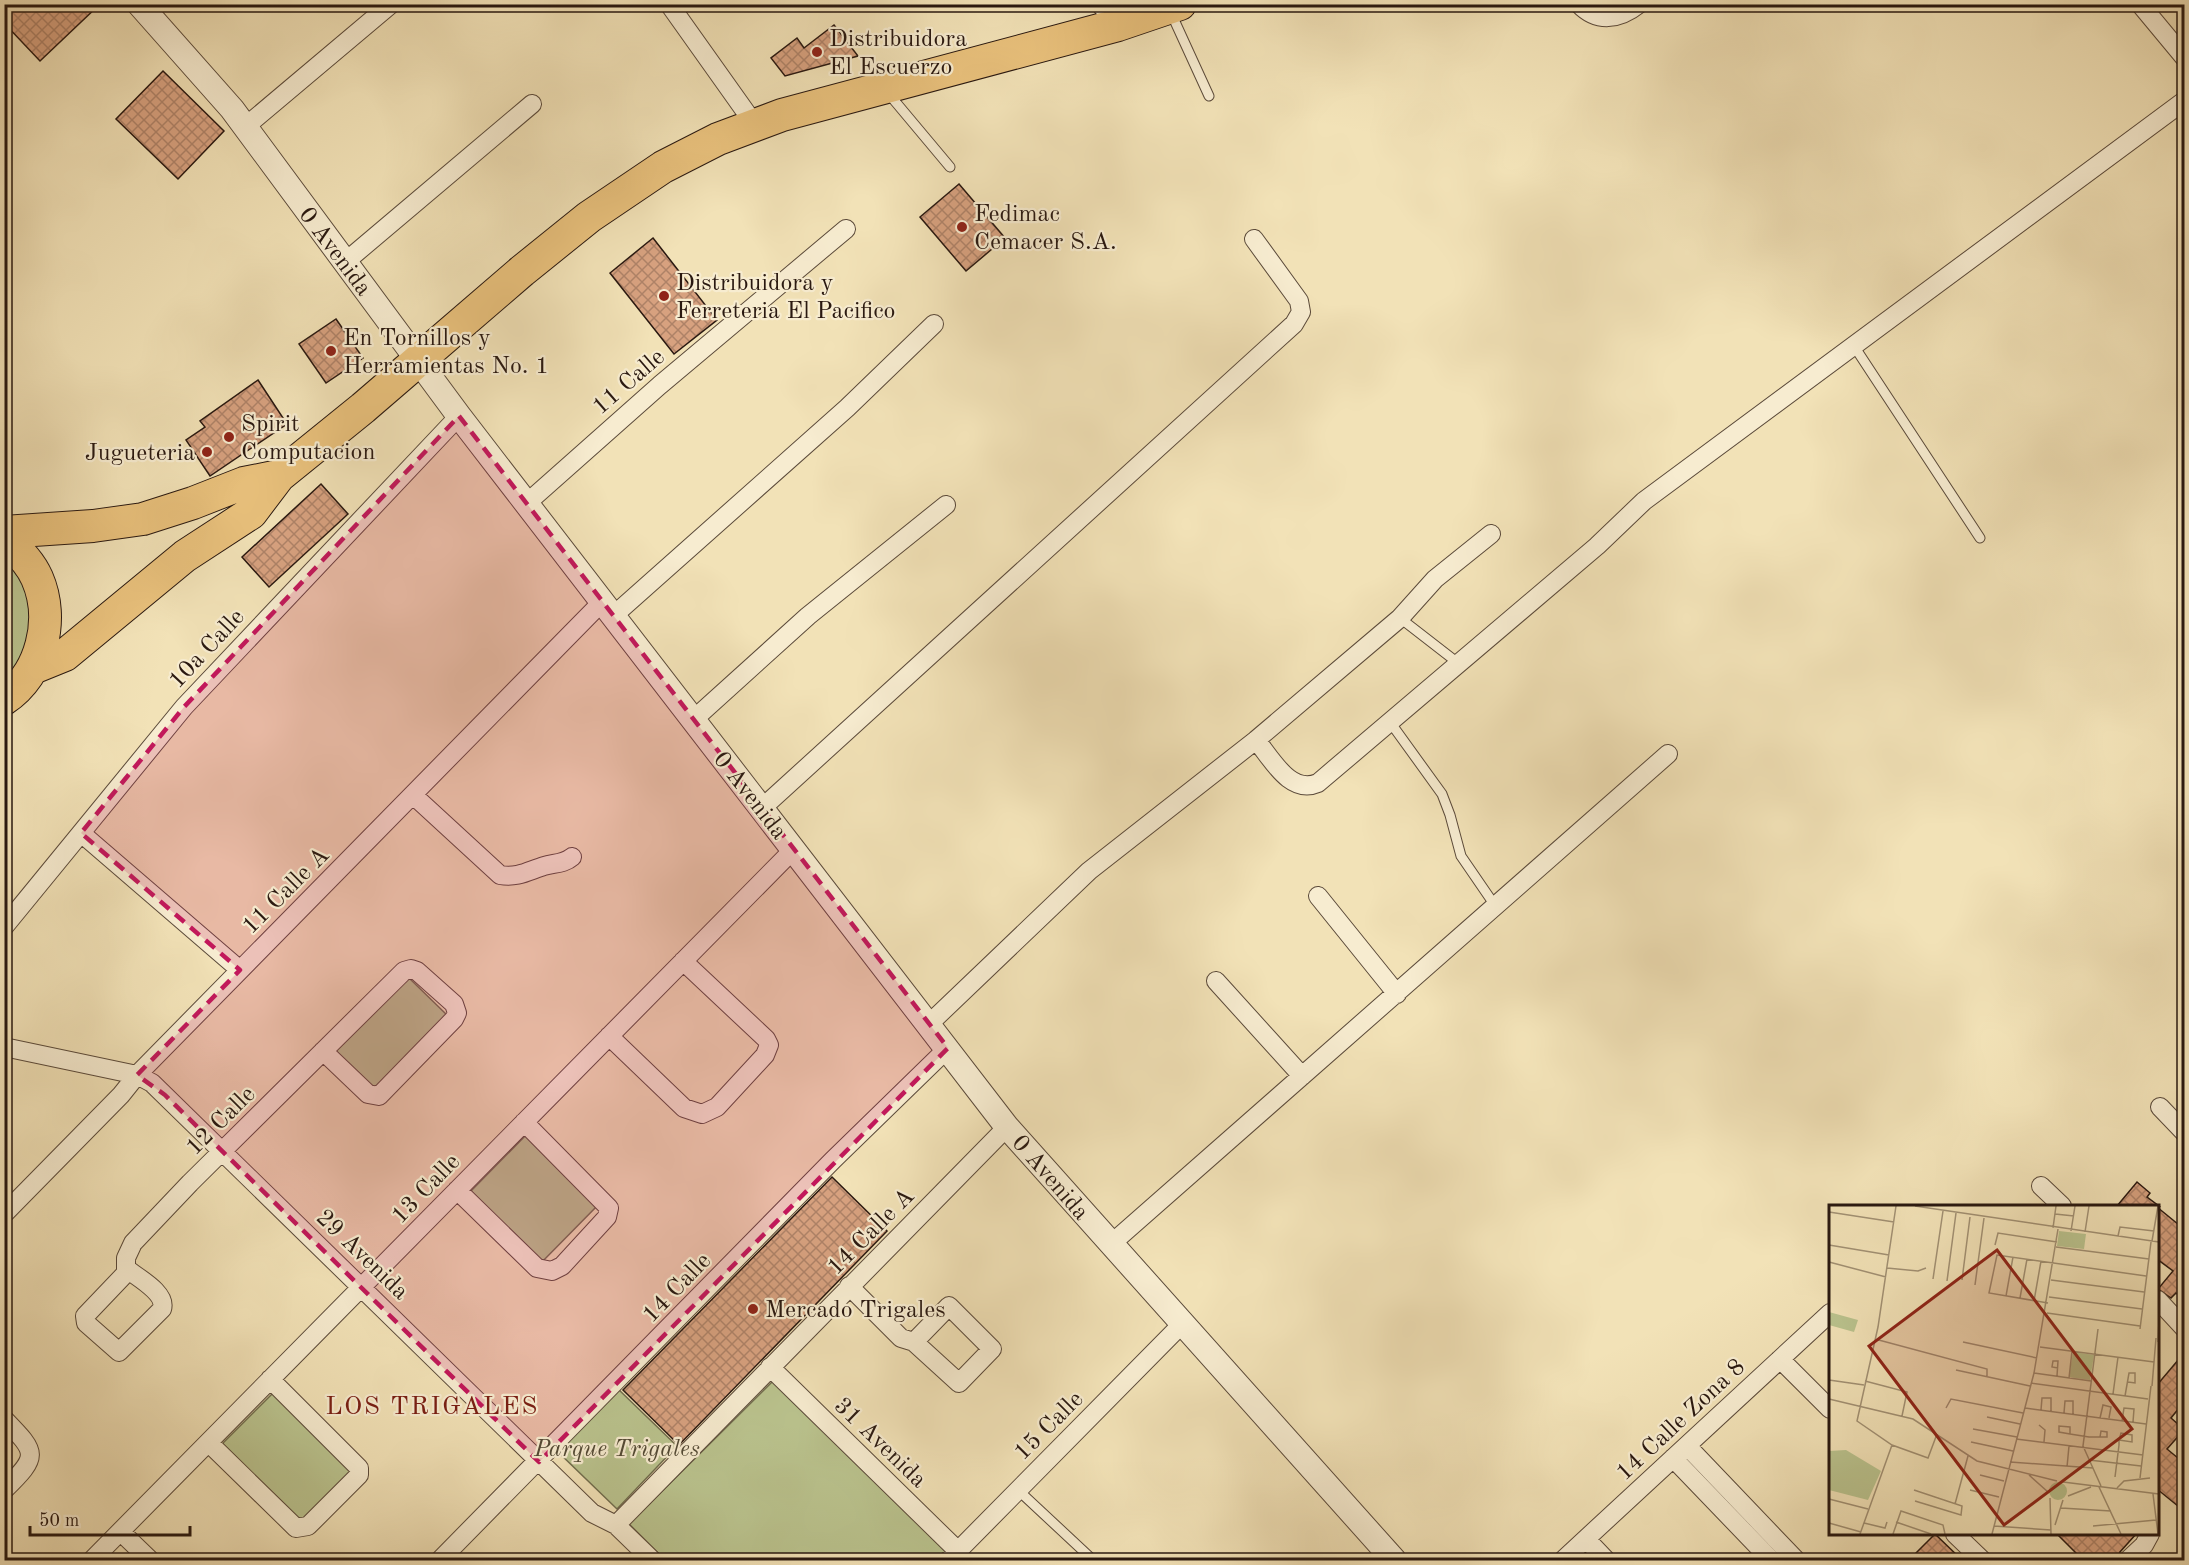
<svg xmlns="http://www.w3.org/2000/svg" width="2189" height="1565" font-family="'Old Standard TT',serif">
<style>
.green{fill:#bac38e;stroke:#726e4f;stroke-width:1.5}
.building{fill:url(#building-cross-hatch);stroke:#291810;stroke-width:1.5}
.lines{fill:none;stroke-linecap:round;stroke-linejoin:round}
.service-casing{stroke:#5b4a3a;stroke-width:11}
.minor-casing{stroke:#5b4a3a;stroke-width:20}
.tertiary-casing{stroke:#5b4a3a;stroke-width:26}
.trunk-casing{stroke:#291810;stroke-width:34}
.service{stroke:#f7ecd0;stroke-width:9}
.minor{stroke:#f7ecd0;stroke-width:18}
.tertiary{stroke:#f7ecd0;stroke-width:24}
.trunk{stroke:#e9c17c;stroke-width:32}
.marked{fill:#c2185b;fill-opacity:0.2;stroke:#c2185b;stroke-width:4.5;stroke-dasharray:12 8;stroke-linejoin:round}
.poi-dot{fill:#8f2418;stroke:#f7ecd0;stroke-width:2}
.labels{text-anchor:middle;stroke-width:4.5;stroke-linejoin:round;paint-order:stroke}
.poi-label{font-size:24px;fill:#291810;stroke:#f7ecd0;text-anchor:start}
.street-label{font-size:24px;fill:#291810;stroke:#f7ecd0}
.park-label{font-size:24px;font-style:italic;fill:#544b36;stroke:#f7ecd0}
.neighbourhood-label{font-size:26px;letter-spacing:1.5px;fill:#7a1f14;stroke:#f7ecd0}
.inset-road{fill:none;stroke:#a29174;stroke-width:1.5}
.view{fill:#8f2418;fill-opacity:0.15;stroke:#8f2418;stroke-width:3}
.inset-edge{fill:none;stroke:#291810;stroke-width:3}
</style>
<defs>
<pattern id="building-cross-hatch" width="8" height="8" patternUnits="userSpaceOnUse" patternTransform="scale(1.5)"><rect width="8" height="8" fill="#d7a17f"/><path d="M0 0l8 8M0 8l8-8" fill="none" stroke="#ae8267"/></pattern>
</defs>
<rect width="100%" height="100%" fill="#f2e2b7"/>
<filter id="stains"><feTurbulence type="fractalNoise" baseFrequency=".00333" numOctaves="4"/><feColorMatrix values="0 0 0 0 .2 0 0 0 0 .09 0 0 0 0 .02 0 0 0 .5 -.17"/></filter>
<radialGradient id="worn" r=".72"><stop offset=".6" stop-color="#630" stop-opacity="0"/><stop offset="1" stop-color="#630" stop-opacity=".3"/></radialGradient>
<!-- green -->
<path class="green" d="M5 551 34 597 30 652 5 685Z
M407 976 448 1016 375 1092 334 1052Z
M527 1134 599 1204 540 1264 468 1194Z
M775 1379 948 1553 940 1560H665L629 1524Z
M617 1388 677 1446 617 1509 556 1450Z
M275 1391 356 1471 303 1525 222 1444Z"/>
<!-- building -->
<path class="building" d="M4 4H100L40 61 4 23Z
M834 25 858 56 785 76 771 58 797 38 804 48Z
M163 71 224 131 178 179 116 119Z
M959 184 1005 238 966 271 920 217Z
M653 238 717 320 674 354 610 273Z
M336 319 363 358 326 383 299 344Z
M258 380 287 424 210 476 186 440 205 427 200 421Z
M321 484 348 514 269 587 242 557Z
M832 1177 887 1231 679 1445 623 1390Z
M2137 1182 2150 1193 2147 1197 2159 1206H2117Z
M2157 1207 2184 1229V1300L2176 1293 2171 1298 2158 1289 2173 1271 2157 1259Z
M2184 1353V1402L2171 1418 2180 1426 2178 1429 2182 1432 2167 1449 2184 1463V1511L2157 1489V1385Z
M2056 1533H2137L2120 1552 2117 1560H2083Z
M1935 1534 1962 1560H1909Z"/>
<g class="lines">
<defs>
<path id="service" d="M1171 13 1209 96
M888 93 950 167
M1854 346 1980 538
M1400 618 1458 663
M1390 722 1442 794 1450 815 1461 856 1496 907
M1018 1490 1093 1560"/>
<path id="minor" d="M669 4 755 125
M1100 4 1118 25
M1579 4C1597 23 1619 20 1639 4
M2140 4 2184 57
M245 127 391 4
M344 263 532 104
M527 503 660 385 846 229
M613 616 847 408 934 324
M693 720 808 616 946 505
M1256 740C1272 759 1290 795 1318 783L1597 546 1644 501 2184 101
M413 795 500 875C518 878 528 871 544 866 554 863 564 864 572 857
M761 809 1294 324 1301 312 1299 301 1254 239
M81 833 240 970
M1318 896 1397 994
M4 927 184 707 459 416
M1216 981 1302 1076
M930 1023 1089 871 1256 740 1400 618 1435 579 1491 534
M609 1036 684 1108 702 1114 717 1107 765 1055 769 1045 766 1039 683 961
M4 1047 137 1075 152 1083 592 1513 616 1525 652 1560
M2160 1107 2184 1132
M2041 1186 2062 1206
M457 1190 537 1268 552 1271 562 1266 607 1217 609 1208 524 1122
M4 1214 121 1095 137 1075 602 602
M1111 1244 1668 754
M127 1269C138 1278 167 1293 162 1309L119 1352 86 1323 85 1316 126 1273V1258L133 1243 190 1183 404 971 411 969 417 971 454 1004 457 1013 454 1019 379 1096 368 1094 323 1051
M849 1286 901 1338 914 1342 959 1383 992 1349 949 1306 914 1342
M2158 1300 2184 1328
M1780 1359 1830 1409
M770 1367 958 1551
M4 1419C37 1453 40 1455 4 1490
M209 1443 296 1528 308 1526 359 1475V1468L270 1379
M1687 1446 1796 1560
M1673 1458 1771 1560
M616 1525 1007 1127
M121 1532 150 1560
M1955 1534 1982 1560
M1586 1539 1606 1560
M92 1560 793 850
M440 1560 833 1160 948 1048
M949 1560 1182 1324
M1563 1560 1830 1313
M2128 1560 2144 1545 2150 1534"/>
<path id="tertiary" d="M139 4 232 109 459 416 1007 1127 1394 1560"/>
<path id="trunk" d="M4 532 93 526 143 519 193 503 244 483 279 476
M4 539C18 550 30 562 37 578 55 619 42 674 4 699
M33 668 65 655 185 556 251 513 279 476 363 408 522 271 589 217 663 167 718 139 782 115 1118 25 1180 4"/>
</defs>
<!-- service casing -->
<use href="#service" class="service-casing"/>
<!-- minor casing -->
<use href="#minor" class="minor-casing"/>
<!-- tertiary casing -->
<use href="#tertiary" class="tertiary-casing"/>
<!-- trunk casing -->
<use href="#trunk" class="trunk-casing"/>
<!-- service -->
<use href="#service" class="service"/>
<!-- minor -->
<use href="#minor" class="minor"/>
<!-- tertiary -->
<use href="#tertiary" class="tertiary"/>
<!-- trunk -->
<use href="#trunk" class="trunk"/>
</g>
<!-- marked area -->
<path class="marked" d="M459 416 948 1048 539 1462 165 1095 137 1075 240 970 81 833 184 707Z"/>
<!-- markers -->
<g class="poi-dot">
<circle cx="817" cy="52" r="6"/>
<circle cx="962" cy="227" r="6"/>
<circle cx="664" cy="296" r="6"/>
<circle cx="331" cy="351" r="6"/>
<circle cx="229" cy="437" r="6"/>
<circle cx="207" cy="452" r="6"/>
<circle cx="753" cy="1309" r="6"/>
</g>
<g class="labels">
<!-- poi labels -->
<g class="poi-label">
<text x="829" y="46">Distribuidora<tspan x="829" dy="28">El Escuerzo</tspan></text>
<text x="974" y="221">Fedimac<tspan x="974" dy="28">Cemacer S.A.</tspan></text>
<text x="676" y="290">Distribuidora y<tspan x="676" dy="28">Ferreteria El Pacifico</tspan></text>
<text x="343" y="345">En Tornillos y<tspan x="343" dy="28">Herramientas No. 1</tspan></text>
<text x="241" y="431">Spirit<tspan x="241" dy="28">Computacion</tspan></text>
<text x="195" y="460" text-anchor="end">Jugueteria</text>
<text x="765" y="1317">Mercado Trigales</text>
</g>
<!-- street labels -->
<g class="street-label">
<text transform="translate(336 251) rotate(53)" y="8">0 Avenida</text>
<text transform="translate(628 381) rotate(-41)" y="8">11 Calle</text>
<text transform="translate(206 648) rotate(-47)" y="8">10a Calle</text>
<text transform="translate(751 795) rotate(52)" y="8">0 Avenida</text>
<text transform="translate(285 890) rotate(-45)" y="8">11 Calle A</text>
<text transform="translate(220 1120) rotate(-45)" y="8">12 Calle</text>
<text transform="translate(1051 1177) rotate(49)" y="8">0 Avenida</text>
<text transform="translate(425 1188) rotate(-46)" y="8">13 Calle</text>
<text transform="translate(870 1231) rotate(-45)" y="8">14 Calle A</text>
<text transform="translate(363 1254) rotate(44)" y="8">29 Avenida</text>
<text transform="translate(676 1287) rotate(-46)" y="8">14 Calle</text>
<text transform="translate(1680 1419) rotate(-43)" y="8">14 Calle Zona 8</text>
<text transform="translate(1048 1425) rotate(-45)" y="8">15 Calle</text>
<text transform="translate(881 1442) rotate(44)" y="8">31 Avenida</text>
</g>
<!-- park labels -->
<g class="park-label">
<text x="617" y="1456">Parque Trigales</text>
</g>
<!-- neighbourhood labels -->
<g class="neighbourhood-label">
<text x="432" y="1414">LOS TRIGALES</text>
</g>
</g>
<!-- overview -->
<g transform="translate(1829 1205)">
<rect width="330" height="330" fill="#f2e2b7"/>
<path d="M230 26 257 29 255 44 228 41ZM0 107 29 115 25 127 0 120ZM244 147 265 150 261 175 240 172ZM220 286a9 9 0 1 1 18 0a9 9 0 1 1-18 0Z" fill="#bac38e"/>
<path d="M17 245 52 266 39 295 0 285V246Z" fill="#bac38e"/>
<path class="inset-road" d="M67 1 49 122 28 216 63 240 99 253 108 229M86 1 330 37M0 7 65 17M226 9 245 11M224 23 227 1M242 26 246 1M256 27 260 1M289 31 291 22 325 26M323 36 329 1M0 40 60 50M166 40 169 28 228 37M227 42 320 54M0 57 57 72M58 63 89 66 97 63M104 74 114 6M133 75 141 12M222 75 315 87M118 76 127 8M146 80 155 13M177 91 184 52M220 92 313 104M191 93 198 54M205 96 212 56M219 98 160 88 168 50 317 71M218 108 311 121M269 124 254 241 272 281M311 124 322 37M46 134 158 164V172M134 137 208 153M329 137 330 115M211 142 325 157M127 165 201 181M205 168 262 176M228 171 229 156H224L223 162 229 163M240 173 243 146M0 175 35 180M36 176 78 187 73 211M202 178 319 194M323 181 327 133M284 189 289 152M296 191 300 168H306V178L299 177M0 194 84 214 148 256 228 276M117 203 122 194 194 208M196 203 317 219M212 205 213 193H222V206M235 208 236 196H244V209M158 212 191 219M271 213 274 200 282 202 280 213M293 216 295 203 305 204 304 217M210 220 216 225 215 237M144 224 188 232M241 229V222L230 221V227L241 229 260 232H278V227L272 226 271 232M187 234 314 250M142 237 184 246M260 255 312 261M181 257 264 263M238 262 240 241M151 270 175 276M200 270 219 287M286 272 290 240V235L292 228 303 230V237L290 235M311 273 322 181M234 277 330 289M270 282 292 329M288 283 295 276 321 273M85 285 133 301 132 310 86 296M141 285 170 292M324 289 329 329M239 291 262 282M221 293 222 329M0 294 39 304M126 299 139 251M232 303 282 306M67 317 102 329M0 318 32 327M35 318 56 323 58 317M226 320 234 295M165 321 222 325M264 321 327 315M31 329 63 240M64 329 72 306 114 320 116 329M163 329 205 168 229 24"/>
<path class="view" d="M168 45 303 224 175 320 40 141Z"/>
<rect width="330" height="330" class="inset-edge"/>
</g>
<!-- margin -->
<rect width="2189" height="1565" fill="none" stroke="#f2e2b7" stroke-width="24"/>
<rect x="6" y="6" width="2177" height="1553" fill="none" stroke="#291810" stroke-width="3"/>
<rect x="12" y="12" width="2165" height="1541" fill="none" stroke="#291810" stroke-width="1.5"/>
<!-- scale -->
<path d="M30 1526v9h160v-9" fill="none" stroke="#291810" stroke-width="3"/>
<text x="39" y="1526" font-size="18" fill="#291810" stroke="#f7ecd0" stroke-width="4.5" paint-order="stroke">50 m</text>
<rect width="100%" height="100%" filter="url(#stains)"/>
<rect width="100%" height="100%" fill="url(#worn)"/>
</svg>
